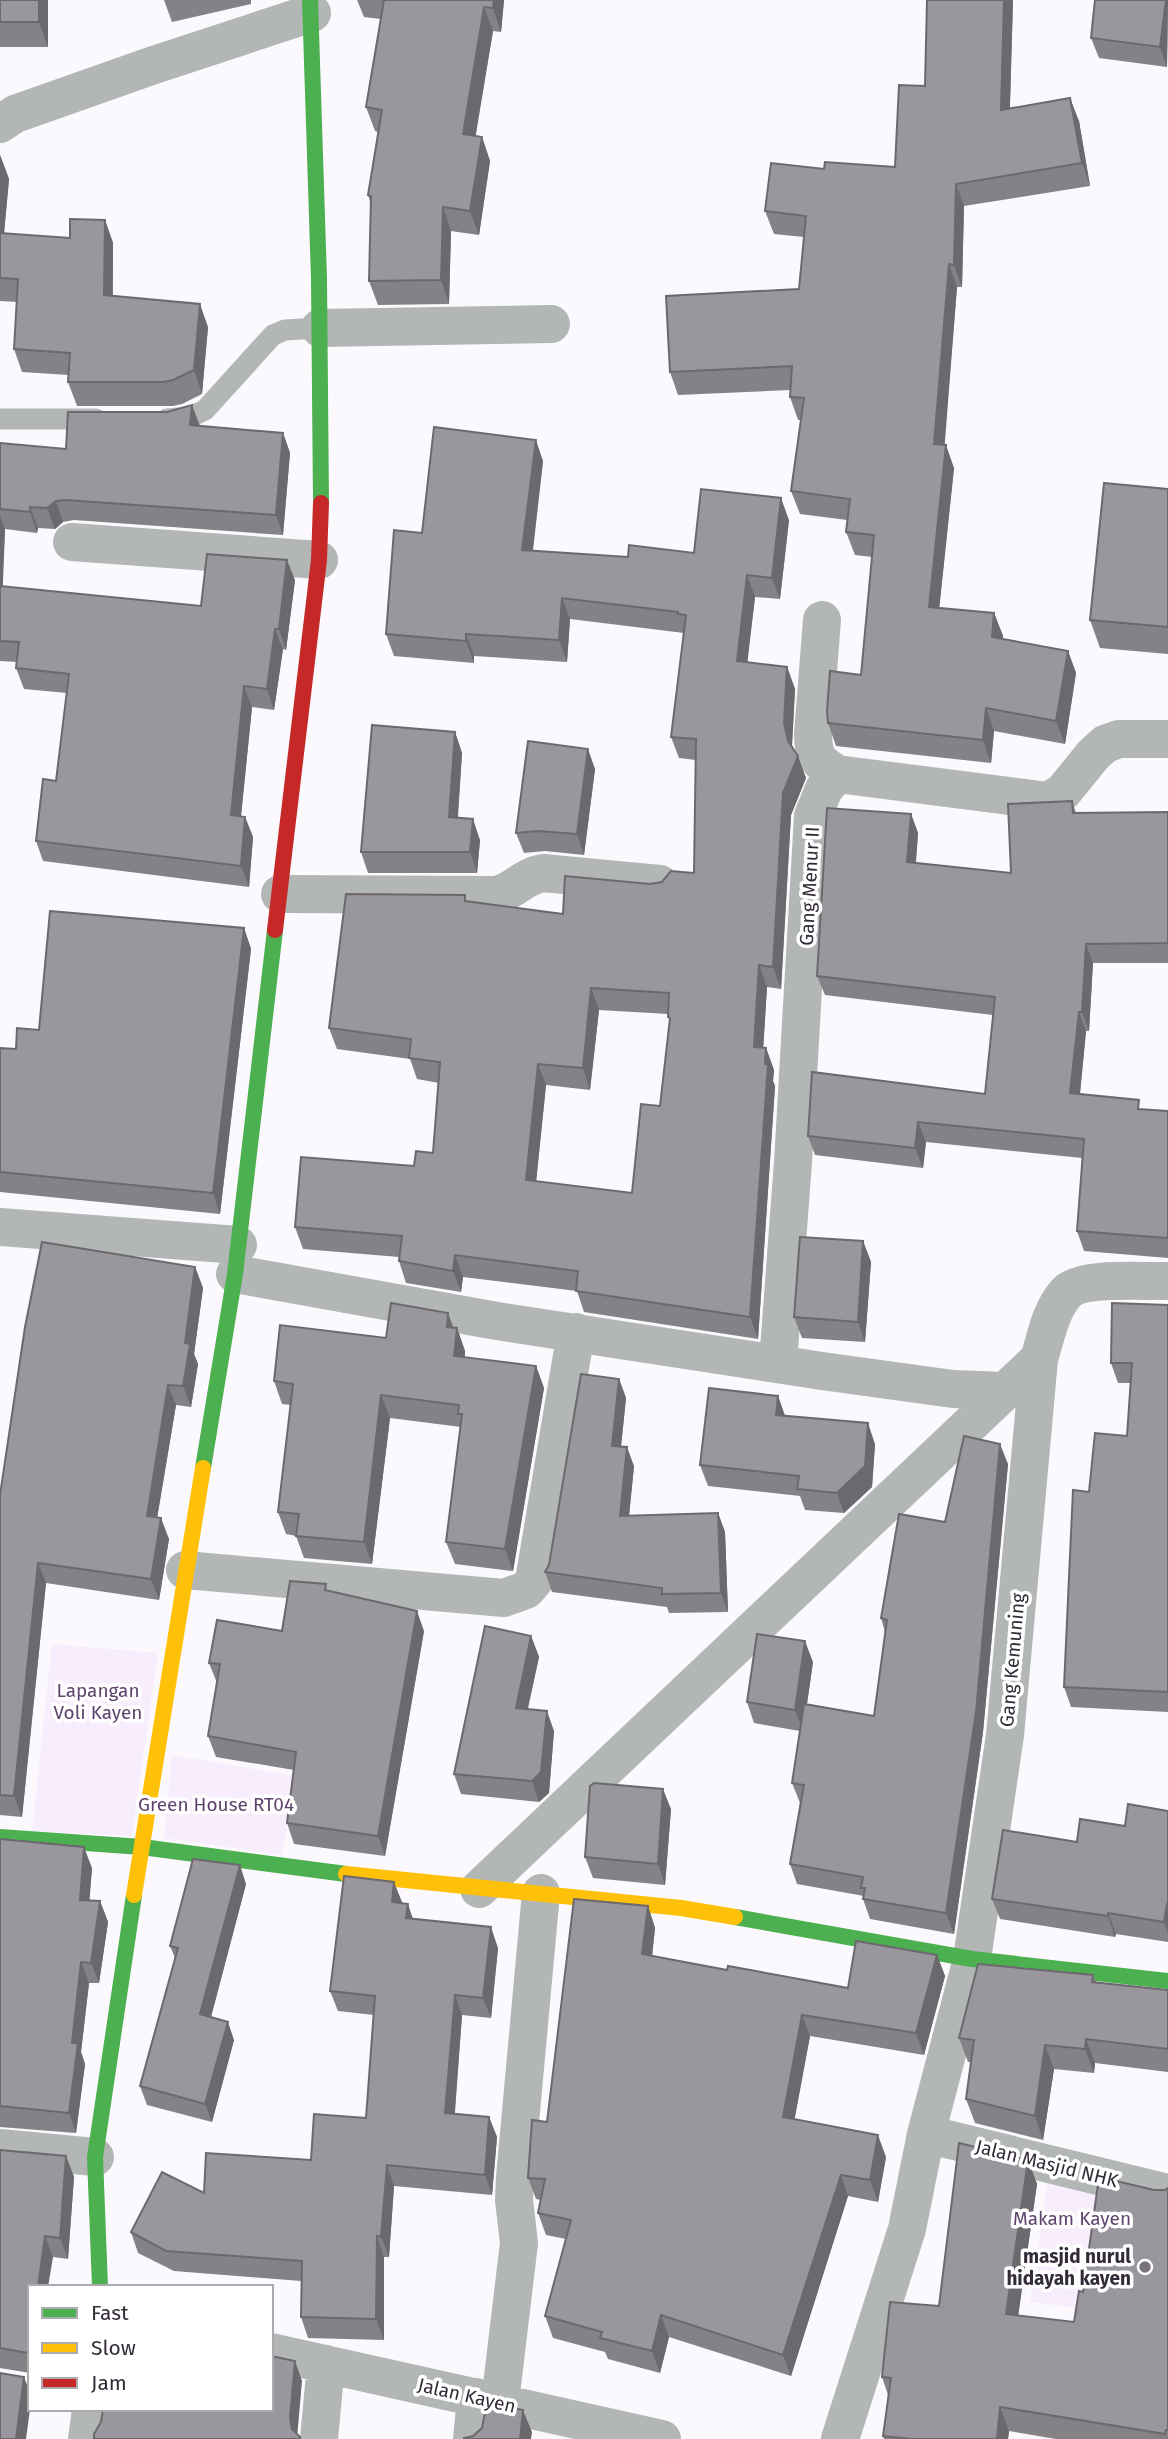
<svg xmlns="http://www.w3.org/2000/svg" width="1168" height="2439" font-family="'Fira Sans',sans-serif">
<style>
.green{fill:#f7edfc}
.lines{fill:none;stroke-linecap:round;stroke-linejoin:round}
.lane{stroke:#b2b6b4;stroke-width:21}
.street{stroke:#b2b6b4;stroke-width:38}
.fast{stroke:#4caf50;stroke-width:16}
.slow{stroke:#ffc107;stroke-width:16}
.jam{stroke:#c62828;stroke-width:16}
.wall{fill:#848187;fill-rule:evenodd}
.shaded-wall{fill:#6c696e}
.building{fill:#9a969d;stroke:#6c696e;stroke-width:2;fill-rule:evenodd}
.poi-dot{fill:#79737c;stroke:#fff;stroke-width:2.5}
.labels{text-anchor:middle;stroke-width:7;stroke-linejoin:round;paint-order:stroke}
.street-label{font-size:19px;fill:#332b37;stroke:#fff}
.park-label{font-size:19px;fill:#5e436d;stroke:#fff}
.poi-label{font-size:19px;font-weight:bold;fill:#332b37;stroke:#fff;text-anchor:end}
</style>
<rect width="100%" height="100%" fill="#fbf9fd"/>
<!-- green -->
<path class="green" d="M52 1644 158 1653 132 1836 32 1831Z
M172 1755 294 1776 282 1855 164 1838Z
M1048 2178 1108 2185 1086 2309 1030 2302Z"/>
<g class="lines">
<!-- lane -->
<path class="lane" d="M0 419H96
M167 419 190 417 205 410 273 335 285 330 320 328"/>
<!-- street -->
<path class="street" d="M0 124 15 114 151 66 312 13
M320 328 551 324
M72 542 319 560
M822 620 813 734C814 758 817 761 837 774
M280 894 497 895C514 891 524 876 543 873L660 884
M0 1227 238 1245
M235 1274 497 1321 822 1371 953 1389 1004 1391
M778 1363 793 1162 813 816 824 789 837 774 1048 801 1063 792 1093 755 1105 744 1119 739H1168
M185 1570 504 1598 526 1590 534 1581 576 1332
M479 1889 1039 1359C1046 1337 1050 1311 1066 1293 1081 1276 1144 1282 1168 1281
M926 2134 1168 2193
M0 2148 95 2157
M271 2352 662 2439
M500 2402 519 2243 514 2200 515 2177 541 1893
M87 2439 91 2409
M319 2439 326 2364
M472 2439 476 2397
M840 2439 907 2229 926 2134 972 1959 1005 1735 1039 1359"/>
<!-- fast -->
<path class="fast" d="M310 0 319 279 321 503
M203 1468 235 1274 275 930
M0 1837 142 1847 346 1874
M735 1917 972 1959 1168 1981
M100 2287 95 2157 134 1895"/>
<!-- slow -->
<path class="slow" d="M346 1874 681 1908 735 1917
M134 1895 203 1468"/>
<!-- jam -->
<path class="jam" d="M275 930 319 560 321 503"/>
</g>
<!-- wall -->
<path class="wall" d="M0 0H48V47H0Z
M164 0H251V4L172 22Z
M357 0H504L501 32 493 31 475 136 482 137 490 161 479 235 451 231 449 304 378 305 369 281 371 204 368 195 378 132 375 131 366 107 381 19 364 17Z
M927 0H1013L1010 108 1079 121 1090 186 964 206 962 287H957L944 445 954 468 939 608 994 613 1003 636 1002 639 1068 651 1076 673 1065 744 994 731 991 763 836 746 828 723 861 675 872 557 855 555 846 532 847 520 800 514 791 491 801 420H798L790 397V390L678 395 670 372 799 289 804 237 774 234 765 211 824 169 895 167 925 86Z
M1168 0 1167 67 1099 58 1091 38Z
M0 155 9 179 4 233 70 238 105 220 113 243V296L208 327 202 394 182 404 173 406H77L68 382 69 375 22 372 14 349 17 302 0 301Z
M199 426 283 433 290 453 283 535 74 520 63 522 55 529 38 528 37 533 5 529 2 587 201 606 295 580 286 650 283 649 274 710 252 707 241 816 245 817 253 837 249 887 43 861 36 841 56 781 67 693 24 689 16 668 17 662 0 661V443L66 449Z
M543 461 533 551 628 557 694 553 789 520 780 599 755 597 747 662 787 667 795 689 792 745 806 778 791 815 781 989 767 987 763 1048H766L774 1070 773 1081 775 1086 758 1339 584 1312 577 1291 463 1277 461 1292 406 1283 399 1261V1257L303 1249 295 1227 414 1166 433 1153 439 1083 417 1079 410 1059 337 1049 329 1028 468 901 563 914 650 884 694 873 696 760 679 758 671 737 684 633 570 619 567 662 474 656V663L394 656 386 634 422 533ZM599 1010 668 1014 670 1023 660 1106 632 1193 536 1182 546 1085 590 1090Z
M1168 489V654L1100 648 1090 620Z
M455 732 462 753 458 818 480 840 477 873H368L361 852Z
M595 769 584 855 545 851 524 853 516 833Z
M1072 801 1076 813 1168 812V963H1093L1089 1031H1086L1080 1094 1142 1110 1168 1111V1258L1084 1251 1077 1231 1082 1158 926 1142 923 1168 815 1155 808 1136 985 1094 993 1015 825 995 817 976 911 814 918 833 916 863 1011 873Z
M244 928 251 949 220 1214 0 1192V1048L16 1049 39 1030Z
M863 1241 871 1262 865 1342 802 1338 794 1317Z
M195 1267 203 1288 194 1354 198 1364 191 1407 176 1405 157 1517 169 1539 159 1600 46 1583 22 1817 0 1815V1495Z
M1168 1305V1712L1071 1707 1064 1687 1089 1492 1127 1436 1130 1383H1118L1111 1363Z
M453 1328H457L465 1351V1357L536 1366 544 1388 513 1571 455 1564 446 1542 461 1427 390 1418 372 1564 304 1558 296 1536 286 1534 278 1512 291 1405 282 1404 274 1381 386 1338Z
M619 1379 626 1398 621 1447 634 1466 629 1516 718 1513 725 1532 728 1612 669 1613 667 1607 552 1592 545 1572Z
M778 1396 785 1416 875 1444 872 1487 844 1513 805 1510 800 1496 708 1486 700 1465Z
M1008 1464 983 1732 954 1934 870 1919 863 1899 864 1896 797 1884 790 1864 800 1803 792 1783 800 1731 754 1723 747 1702 813 1662 807 1704 874 1716 885 1632 881 1618 945 1522Z
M329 1591 424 1631 385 1856 294 1844 287 1823 294 1770 216 1757 208 1736 217 1683 209 1663 282 1631Z
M531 1636 539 1657 528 1709 554 1731 549 1793 539 1802 461 1794 454 1774Z
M671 1809 665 1885 593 1878 585 1857Z
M1168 1811V1942L1116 1934 1115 1937 1000 1919 992 1899 1077 1842Z
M0 1839 92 1868 89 1900 100 1901 108 1922 99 1983H89L81 2052 85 2064 76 2133 0 2127Z
M246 1884 211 2017 234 2040 212 2122 147 2105 140 2086 175 1958 170 1946Z
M402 1902 413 1919 498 1948 491 2018 462 2015 455 2113 489 2117 497 2137 492 2195 394 2186 389 2257H384V2340L308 2338 301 2317V2281L174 2271 138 2253 131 2232 204 2193 311 2160 366 2118 374 2015 338 2011 330 1991Z
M648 1906 655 1928 652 1956 727 1970 848 1988 937 1955 945 1976 924 2055 810 2036 794 2120 886 2157 878 2202 848 2196 791 2376 669 2337 660 2373 608 2359 605 2352 553 2338 545 2316 566 2239 546 2235 538 2213 541 2200 536 2199 528 2178 547 2122Z
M1093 1975 1096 1982 1168 1990V2072L1095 2063 1094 2073 1054 2069 1043 2140 975 2123 966 2099 971 2062H968L959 2038Z
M0 2150 66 2156 74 2177 68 2259 53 2257 30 2287V2373L0 2368Z
M1028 2160 1037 2184 1018 2315 1074 2322 1083 2292 1154 2190H1165L1168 2188V2439H1056L1009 2431 1008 2439H884L883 2436 888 2395 882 2377 939 2306Z"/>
<!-- shaded-wall -->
<path class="shaded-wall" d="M39 0H48V47L39 22Z
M494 0H504L501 32 493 8Z
M1004 0H1013L1009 133 1001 110Z
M1166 0H1168L1167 67 1160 47Z
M484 7 493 31 472 158 463 134Z
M1070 98 1079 121 1090 186 1082 163Z
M482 137 490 161 479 235 470 211Z
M0 155 9 179 2 256 0 250Z
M956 184 964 206 962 287 954 265Z
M443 207 451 231 449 304 441 280Z
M105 220 113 243 112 319 104 295Z
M949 264 957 287 943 466 934 444Z
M200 304 208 327 202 394 194 370Z
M192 405 200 426 190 425Z
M283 433 290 453 283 535 276 515Z
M536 440 543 461 530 572 522 550Z
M946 445 954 468 937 630 929 607Z
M781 498 789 520 780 599 772 578Z
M56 501 63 522 55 529 47 508Z
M30 507 38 528 37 533 30 512Z
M0 516 5 529 2 607 0 602Z
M287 560 295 580 286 650 279 629Z
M747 575 755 597 745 683 737 661Z
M562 598 570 619 567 662 559 640Z
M994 613 1003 636 1000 660 992 637Z
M275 629 283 649 274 710 267 689Z
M466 634 474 656V663L466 641Z
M1068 651 1076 673 1065 744 1056 721Z
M787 667 795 689 792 745 796 761 798 756 806 778 791 815 781 989 773 967 783 793 788 741 784 723Z
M244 686 252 707 239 836 231 815Z
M986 708 994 731 991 763 983 740Z
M455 732 462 753 456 838 449 817Z
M588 749 595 769 584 855 577 834Z
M911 814 918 833 914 881 907 862Z
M245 817 253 837 249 887 241 866Z
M473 819 480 840 477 873 470 852Z
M244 928 251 949 220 1214 213 1193Z
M1086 944 1093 963 1089 1031 1082 1012Z
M759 965 767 987 762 1069 754 1047Z
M591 988 599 1010 590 1090 583 1068Z
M1079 1012 1086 1031 1078 1113 1070 1093Z
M766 1048 774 1070 773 1081 775 1086 758 1339 750 1317Z
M538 1064 546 1085 534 1202 526 1180Z
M918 1122 926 1142 923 1168 915 1148Z
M863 1241 871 1262 865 1342 858 1322Z
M455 1255 463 1277 461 1292 453 1271Z
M195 1267 203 1288 194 1354 198 1364 191 1407 183 1386 185 1343Z
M448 1313 456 1335 457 1328 465 1351 463 1379 454 1356 447 1327Z
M536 1366 544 1388 513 1571 505 1549Z
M619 1379 626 1398 619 1465 612 1446Z
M168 1385 176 1405 154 1537 147 1516Z
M381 1395 390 1418 372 1564 364 1542Z
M778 1396 785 1416 776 1415Z
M868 1423 875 1444 872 1487 844 1513 837 1493Z
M1000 1444 1008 1464 983 1732 954 1934 946 1913Z
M627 1447 634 1466 627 1535 620 1516Z
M718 1513 725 1532 728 1612 721 1593Z
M161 1518 169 1539 159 1600 151 1579Z
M38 1563 46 1583 22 1817 14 1796Z
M417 1611 424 1631 385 1856 378 1836Z
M531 1636 539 1657 523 1728 516 1708Z
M805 1641 813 1662 803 1731 795 1710Z
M547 1711 554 1731 549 1793 539 1802 532 1781Z
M663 1789 671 1809 665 1885 658 1864Z
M84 1847 92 1868 88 1920 80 1900Z
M240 1865 246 1884 207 2032 200 2014Z
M394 1882 402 1902 399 1923 392 1902Z
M100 1901 108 1922 99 1983 91 1963Z
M408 1904 415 1925 406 1918Z
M1167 1904 1168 1908V1933L1164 1922Z
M648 1906 655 1928 650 1975 642 1954Z
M1108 1913 1116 1934 1115 1937 1108 1916Z
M491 1927 498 1948 491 2018 483 1998Z
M937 1955 945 1976 924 2055 916 2033Z
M81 1962 89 1983 81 2052 85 2064 76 2133 69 2113 72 2043Z
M455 1995 462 2015 453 2133 445 2113Z
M802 2015 810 2036 791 2139 783 2117Z
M228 2022 234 2040 212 2122 205 2104Z
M1086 2039 1095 2063 1094 2073 1085 2049Z
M1045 2045 1054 2069 1043 2140 1035 2116Z
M489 2117 497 2137 492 2195 485 2175Z
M878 2135 886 2157 878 2202 870 2180Z
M66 2156 74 2177 68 2259 60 2238Z
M1028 2160 1037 2184 1015 2338 1006 2314Z
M387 2165 394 2186 389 2257 381 2237Z
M841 2175 848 2196 791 2376 783 2355Z
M45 2236 53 2257 48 2287H38Z
M377 2236 384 2257V2340L376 2319Z
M661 2315 669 2337 660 2373 652 2351Z
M295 2361 302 2381 297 2438 292 2429 290 2418Z
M24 2377 30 2392V2409L26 2439H16Z
M1000 2407 1009 2431 1008 2439H997Z
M523 2410 532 2432 531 2439H520Z"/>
<!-- building -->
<path class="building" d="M0 0H39V22H0Z
M384 0H494L493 8 484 7 463 134 482 137 470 211 443 207 441 280 369 281 371 196 368 195 382 110 366 107Z
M927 0H1004L1001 110 1070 98 1082 163 956 184 954 265 949 264 934 444 946 445 929 607 994 613 992 637 1068 651 1056 721 986 708 983 740 828 723 827 711 830 671 861 675 874 535 846 532 850 499 791 491 804 398 790 397 792 366 670 372 666 296 799 289 806 216 765 211 771 163 824 169 825 162 895 167 899 85 925 86Z
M1095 0H1166L1160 47 1091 38Z
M70 219 105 220 104 295 200 304 194 370 173 380 164 382H68L70 353 14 349 18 279 0 278V233L70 238Z
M192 405 190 425 283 433 276 515 66 500 56 501 47 508 30 507V512L0 509V443L66 449 68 412H167Z
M434 427 536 440 522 550 628 557 629 545 694 553 701 489 781 498 772 578 747 575 737 661 787 667 784 723 788 741 798 756 783 793 773 967 759 965 754 1047 766 1048 765 1064 768 1065 750 1317 576 1291 578 1271 455 1255 453 1271 399 1261 402 1236 295 1227 301 1157 414 1166 416 1151 433 1153 440 1062 409 1058 411 1039 329 1028 346 894 465 895V901L563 914 565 876 650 884 662 882 671 871 694 873 696 739 671 737 686 615 678 614V612L562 598 559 640 466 634V641L386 634 394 530 422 533ZM591 988 669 993 668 1017 670 1018 660 1106 641 1104 632 1193 526 1180 538 1064 583 1068Z
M1104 483 1168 489V627L1090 620Z
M207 554 287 560 279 629H275L267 689 244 686 231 815 245 817 241 866 36 841 43 779 56 781 69 674 16 668 19 642 0 641V586L201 606Z
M372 725 455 732 449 817 473 819 470 852H361Z
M528 741 588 749 577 834 538 831 516 833Z
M1072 801 1073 813 1168 812V943L1086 944 1082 1012H1079L1070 1093 1139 1100 1138 1109 1168 1111V1238L1077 1231 1084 1139 918 1122 915 1148 808 1136 812 1072 985 1094 995 997 817 976 827 808 911 814 907 862 1011 873 1008 804Z
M50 911 244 928 213 1193 0 1172V1048L16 1049 17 1028 39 1030Z
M800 1237 863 1241 858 1322 794 1317Z
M42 1242 195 1267 185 1343 190 1344 183 1386 168 1385 147 1516 161 1518 151 1579 38 1563 14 1796 0 1795V1495L25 1327Z
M391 1303 448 1313 447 1327 457 1328 454 1356 536 1366 505 1549 446 1542 462 1414H458L459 1405 381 1395 364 1542 296 1536 299 1514 278 1512 293 1384 274 1381 280 1325 386 1338Z
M1112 1303 1168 1305V1692L1064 1687 1073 1490 1089 1492 1095 1433 1127 1436 1132 1363H1111Z
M581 1374 619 1379 612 1446 627 1447 620 1516 718 1513 721 1593 662 1594V1588L545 1572 549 1565Z
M709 1388 778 1396 776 1415 868 1423 865 1466 837 1493 797 1489 799 1476 700 1465Z
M964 1436 1000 1444 976 1712 946 1913 863 1899 865 1888H861L863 1877 790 1864 804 1785 792 1783 804 1704 874 1716 887 1620 881 1618 899 1514 945 1522Z
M290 1581 326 1584 325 1590 417 1611 378 1836 287 1823 296 1752 208 1736 220 1664 209 1663 217 1620 282 1631Z
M485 1626 531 1636 516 1708 547 1711 541 1772 532 1781 454 1774Z
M757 1634 805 1641 795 1710 747 1702Z
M594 1783 663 1789 658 1864 585 1857 590 1786Z
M1128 1804 1168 1811V1904H1167L1164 1922 1108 1913V1916L992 1899 1003 1830 1077 1842 1080 1819 1125 1826Z
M0 1839 84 1847 80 1900 100 1901 91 1963 81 1962 72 2043H78L69 2113 0 2106Z
M193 1859 240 1865 200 2014 228 2022 205 2104 140 2086 178 1948 170 1946Z
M344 1876 394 1882 392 1902 408 1904 406 1918 491 1927 483 1998 455 1995 445 2113 489 2117 485 2175 387 2165 381 2237 377 2236 376 2319 301 2317 302 2261 166 2251 131 2232 162 2172 204 2193 206 2153 311 2160 314 2114 366 2118 375 1996 330 1991Z
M574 1899 648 1906 642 1954 727 1970 728 1966 848 1988 856 1941 937 1955 916 2033 802 2015 783 2117 878 2135 870 2180 841 2175 783 2355 661 2315 652 2351 600 2338 602 2332 545 2316 571 2220 538 2213 545 2179 528 2178 532 2120 547 2122Z
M978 1964 1093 1975 1092 1982 1168 1990V2049L1086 2039 1085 2049 1045 2045 1035 2116 966 2099 974 2040 959 2038Z
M959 2143 1028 2160 1006 2314 1074 2322 1079 2291 1083 2292 1099 2177 1154 2190H1165L1168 2188V2430H1166L1165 2434 1000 2407 997 2439H911L883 2436 891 2378 882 2377 890 2302 939 2306Z
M0 2150 66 2156 60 2238 45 2236 38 2287H30V2340L28 2353 0 2348Z
M271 2356 295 2361 290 2418 292 2429 300 2437V2439H94V2434L101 2422 103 2409H271Z
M0 2373 24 2377 16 2439H0Z
M487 2402 523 2410 520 2439H464V2438L473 2436 482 2428Z"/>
<!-- markers -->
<circle class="poi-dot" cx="1145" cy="2267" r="7"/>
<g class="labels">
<!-- street labels -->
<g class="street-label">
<text transform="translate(809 886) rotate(-87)" y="7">Gang Menur II</text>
<text transform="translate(1012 1660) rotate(-85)" y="7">Gang Kemuning</text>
<text transform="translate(1047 2163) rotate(14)" y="7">Jalan Masjid NHK</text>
<text transform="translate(467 2395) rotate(13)" y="7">Jalan Kayen</text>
</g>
<!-- park labels -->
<g class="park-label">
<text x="98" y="1697">Lapangan<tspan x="98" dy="22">Voli Kayen</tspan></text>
<text x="216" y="1811">Green House RT04</text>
<text x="1072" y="2225">Makam Kayen</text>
</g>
<!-- poi labels -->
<g class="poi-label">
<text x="1131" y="2263">masjid nurul<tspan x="1131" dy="22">hidayah kayen</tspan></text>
</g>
</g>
<!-- legend -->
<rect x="28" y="2285" width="245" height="126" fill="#ffffff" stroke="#adaaaf" stroke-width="2"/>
<rect x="42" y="2308" width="35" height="10" fill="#4caf50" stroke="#adaaaf" stroke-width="2"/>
<text x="91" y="2320" font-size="21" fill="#332b37">Fast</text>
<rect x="42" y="2343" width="35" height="10" fill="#ffc107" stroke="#adaaaf" stroke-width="2"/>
<text x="91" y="2355" font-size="21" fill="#332b37">Slow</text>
<rect x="42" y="2378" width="35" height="10" fill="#c62828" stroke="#adaaaf" stroke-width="2"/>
<text x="91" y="2390" font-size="21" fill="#332b37">Jam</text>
</svg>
